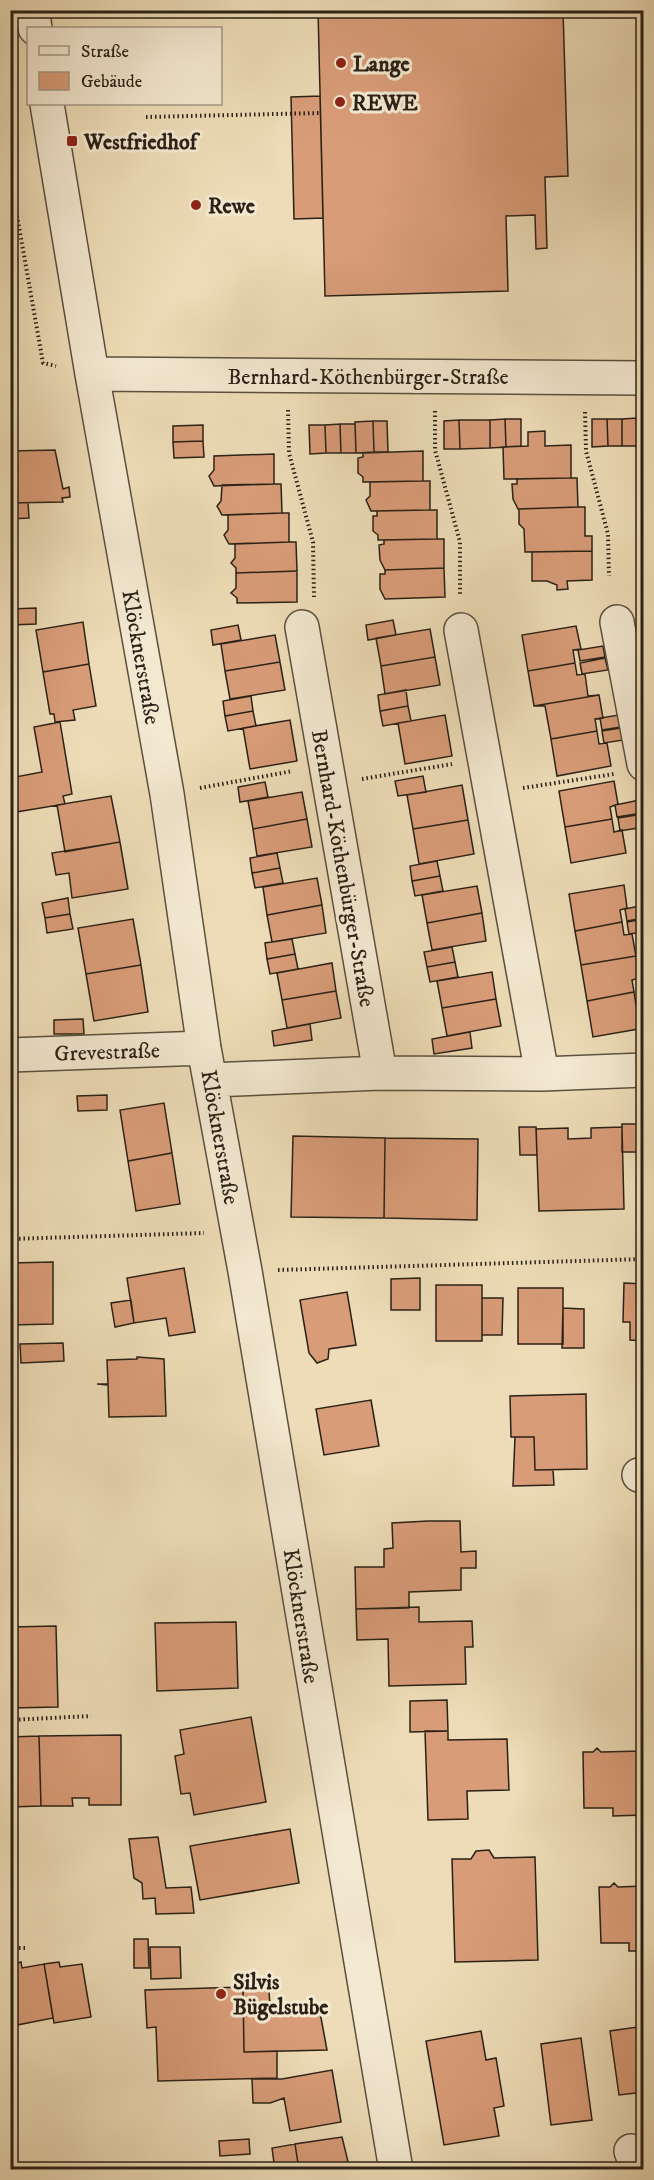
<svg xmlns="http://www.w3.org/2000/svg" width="654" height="2180" font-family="'IM FELL DW Pica',serif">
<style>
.building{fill:#d89c78;stroke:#2a2116;stroke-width:1.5}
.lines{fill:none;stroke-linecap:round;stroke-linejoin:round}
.minor-casing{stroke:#5b503e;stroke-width:36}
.path{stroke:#2a2116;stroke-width:4;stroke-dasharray:1.5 3;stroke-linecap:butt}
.minor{stroke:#f3e8d0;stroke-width:33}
.poi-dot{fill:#8f2418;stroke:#f3e8d0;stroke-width:2}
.labels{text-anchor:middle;stroke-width:6;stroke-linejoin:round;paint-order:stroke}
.poi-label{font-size:22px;font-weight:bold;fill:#2a2116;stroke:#f3e8d0;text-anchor:start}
.street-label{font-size:22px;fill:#2a2116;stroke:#f3e8d0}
</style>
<rect width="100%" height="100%" fill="#eddcb7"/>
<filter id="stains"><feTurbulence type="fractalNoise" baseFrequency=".00333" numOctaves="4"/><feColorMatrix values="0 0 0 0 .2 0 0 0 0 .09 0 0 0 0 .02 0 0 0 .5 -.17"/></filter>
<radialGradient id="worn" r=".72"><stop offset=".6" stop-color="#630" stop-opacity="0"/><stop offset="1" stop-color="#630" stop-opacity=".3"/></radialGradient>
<!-- building -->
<path class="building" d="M318 10H563L568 176 545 177 547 248 536 249 535 215 506 216 508 291 325 296Z
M320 96 323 218 294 219 291 97Z
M637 418V446H622V419Z
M637 418H644V446H637Z
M505 419H521V446L506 447Z
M505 419 506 447 490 448V420Z
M592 419H607L608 446 592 447Z
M607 419H622V446H608Z
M459 420 460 449H444V421Z
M459 420H490V448L460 449Z
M373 421H387L388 452H374Z
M373 421 374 452 356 453 355 422Z
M340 424 341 453H326L325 425Z
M340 424H355L356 453H341Z
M203 425V441L173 442V426Z
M309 425H325L326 453 310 454Z
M545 431V446L571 445V478L504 479 503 447 528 446V432Z
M203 441 204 457 174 458 173 442Z
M55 450 63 489 69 487 70 497 62 498 63 502 10 503V451Z
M423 451V481L363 482V477L358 473V458L363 457V453Z
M274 454V484L214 486 209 476 214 470V456Z
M571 478H577L578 507 518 509 513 499 512 484H517V479Z
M423 481H430V510L371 511 366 500 370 496V482Z
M274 484H281L282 513 222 515 217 506 221 501 222 485Z
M10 503H28L29 518 10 519Z
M578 507H585V536H592V551L525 552 524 529 519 524V509Z
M430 510H437V539L378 540V535L373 531V516H377V511Z
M282 513H289V542L229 544 224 535 228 530V515Z
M437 539H444V568L385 570 380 560 379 545 384 544V540Z
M289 542H296L297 571 236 573V568L231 563 235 558V544Z
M592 551V580L567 581 568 589 557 590V585L547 581H532V552Z
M444 568 445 597 385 599 380 589V574H385V570Z
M297 571V602L237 603V598L231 593 236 588V573Z
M36 608V624L10 625V609Z
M393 620 396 635 368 640 366 625Z
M83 622 89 664 43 672 36 630Z
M238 625 241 640 213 645 211 630Z
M576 626 581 649 573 650 575 663 528 671 522 635Z
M430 629 435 657 381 666 376 638Z
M275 635 280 662 225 671 221 644Z
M603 646 605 657 580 661 578 650Z
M435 657 440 685 385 694 381 666Z
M605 658 608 670 582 674 580 663Z
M280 662 285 690 230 699 225 671Z
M575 663 577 675 585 674 588 696 599 695 534 706 528 671Z
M89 664 96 706 73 710 75 720 55 722 54 714H50L43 672Z
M406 690 408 706 380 711 378 695Z
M599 695 603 718 595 719 597 731 551 739 545 706H534Z
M251 696 253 711 225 716 223 701Z
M408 706 411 721 383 726 380 711Z
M253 711 256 726 228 731 225 716Z
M625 714 627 726 602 730 600 718Z
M445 715 452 756 405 764 398 723Z
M290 720 297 761 250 769 243 728Z
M60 722 72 794 63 796 65 804 10 813V778L42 772 34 727Z
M627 727 630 739 604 743 602 731Z
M597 731 599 744 607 743 611 766 557 776 551 739Z
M423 776 426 792 398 796 395 781Z
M614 781 618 804 610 807 612 819 565 827 559 791Z
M265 782 268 797 240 802 238 787Z
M462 785 468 820 413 829 407 795Z
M302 792 307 819 253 829 248 801Z
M111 796 120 842 65 852 57 805Z
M640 800 642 813 617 817 615 805Z
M643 814 644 827 620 831 618 818Z
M307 819 312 847 257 856 253 829Z
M612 819 614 832 622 830 626 853 571 863 565 827Z
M468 820 474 854 419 864 413 829Z
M120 842 128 889 72 898 69 873 56 875 52 853Z
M277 853 280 868 252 873 250 858Z
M437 861 440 876 412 881 410 866Z
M280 868 283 883 255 888 252 873Z
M440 876 443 891 415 896 412 881Z
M317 878 322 905 267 915 263 887Z
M624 885 627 908 620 910 622 922 575 931 569 894Z
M477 886 482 913 427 923 422 895Z
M68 898 70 914 45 918 42 903Z
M322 905 326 933 272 942 267 915Z
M644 905V918L627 921 625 909Z
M482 913 486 941 432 950 427 923Z
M70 914 73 929 47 933 45 918Z
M133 919 141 965 86 974 78 928Z
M644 919V932L629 934 627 922Z
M622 922 624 935 632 934 636 956 581 965 575 931Z
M292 939 295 954 267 959 265 943Z
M452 947 455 962 427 967 424 952Z
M295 954 298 969 270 974 267 959Z
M636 956 639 978 632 980 634 992 587 1001 581 965Z
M455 962 458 977 430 982 427 967Z
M332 963 336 991 282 1000 277 973Z
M141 965 148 1012 94 1021 86 974Z
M492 972 496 999 442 1008 437 981Z
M336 991 341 1018 287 1028 282 1000Z
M634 992 636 1005H644V1028L593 1037 587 1001Z
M496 999 501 1026 447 1036 442 1008Z
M83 1019 84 1034H54V1020Z
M310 1024 312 1040 274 1046 272 1031Z
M470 1032 472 1048 434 1054 432 1039Z
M107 1095V1110L78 1111 77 1096Z
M164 1103 172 1153 128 1161 120 1110Z
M622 1124H639V1152H622Z
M519 1127H536L537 1155H520Z
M622 1127 624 1209 539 1211 536 1129 568 1128V1139L591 1138V1128Z
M639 1131H644V1168H640Z
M293 1136 385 1138 384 1218 291 1217Z
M385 1138 478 1139 477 1220 384 1218Z
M172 1153 180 1204 136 1211 128 1161Z
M53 1262V1324L10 1325V1263Z
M184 1268 195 1332 169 1336 166 1318 134 1323 127 1278Z
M420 1278V1310H391V1279Z
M624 1283 644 1284V1341L630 1340V1322H623Z
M436 1285H482V1341H436Z
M518 1288H563V1344H518Z
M347 1292 356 1345 329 1349 328 1359 317 1363 309 1353 300 1300Z
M482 1298H503L502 1335H482Z
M131 1300 134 1323 115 1327 111 1303Z
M563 1308 584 1309V1348H562Z
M63 1343 64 1361 21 1363 20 1344Z
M137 1357 164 1359 166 1416 109 1417 108 1385 97 1384H108L107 1360 137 1359Z
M586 1394 587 1469 535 1470 534 1437H511L510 1396Z
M371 1400 379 1446 324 1455 316 1409Z
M515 1437H534L535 1470H553L554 1485 513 1486Z
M428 1521H460L461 1552 476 1551V1568H461V1590L409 1592V1608L356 1609 355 1567H384V1549L393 1548 392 1523Z
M419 1607V1622L472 1621 473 1647H465L466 1684 389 1686 388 1639 357 1640 356 1609Z
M236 1622 238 1688 157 1691 155 1623Z
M56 1626 58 1707 10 1708V1627Z
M447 1700 448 1731 410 1732V1701Z
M251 1717 266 1802 194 1815 190 1793 181 1794 175 1756 184 1754 180 1730Z
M425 1731H448V1740L507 1739 509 1790 467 1791 468 1819 428 1820Z
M121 1735V1805H89V1798H72L73 1806H41L39 1736Z
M39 1736 41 1806 10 1807V1737Z
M643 1747 644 1815 613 1816V1808H584L583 1752H593L597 1748 601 1752 642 1751Z
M290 1829 299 1883 200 1900 190 1846Z
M158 1837 166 1888 191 1887 194 1913 156 1914 155 1898 143 1899 142 1883 134 1878 129 1839Z
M489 1850 494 1858 535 1857 538 1960 455 1962 452 1859H471L476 1851Z
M10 1857H14L15 1902H10Z
M614 1883 618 1887 644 1886V1951H629V1943H601L599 1887H610Z
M134 1939H148L149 1968H134Z
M150 1947H180L181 1978 151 1979Z
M21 1962 22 1968 44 1964 53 2018 17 2025 10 1990V1965Z
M59 1962 60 1967 82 1964 91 2017 54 2023 44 1964Z
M243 1987 244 2052 277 2051V2078L158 2081 156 2027 147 2028 145 1990Z
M243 1989H269L270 2008 319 2007 327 2050 244 2052Z
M644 2026V2092L619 2095 610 2031Z
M481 2031 486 2060 496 2058 504 2106 494 2108 499 2136 444 2145 426 2041Z
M581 2038 592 2120 551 2125 541 2044Z
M332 2070 341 2122 290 2131 284 2098 270 2103H253L252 2079H282Z
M342 2137 350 2170H299L295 2144Z
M249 2139 250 2154 220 2156 219 2141Z
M295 2144 299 2170H275L272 2148Z"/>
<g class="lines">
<defs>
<path id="minor" d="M32 10 35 28
M47 104 92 374 167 794 204 1048 245 1271 396 2170
M92 374 644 378
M617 622 644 764
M302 627 380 1073
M461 630 542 1074
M10 1055 204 1048
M211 1080 380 1073 542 1074 644 1070
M639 1475H644
M631 2151 638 2170"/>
</defs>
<!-- minor casing -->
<use href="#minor" class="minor-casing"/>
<!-- path -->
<path class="path" d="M146 117 320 113
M10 176 43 363 56 366
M288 410 289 453 313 542 314 597
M435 411V450L460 542V596
M585 412 586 451 608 534 609 576
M362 779 452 764
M200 788 293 771
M523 788 614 774
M10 1239 204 1233
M278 1270 644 1259
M10 1720 91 1716
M10 1948H27"/>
<!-- minor -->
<use href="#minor" class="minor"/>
</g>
<!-- markers -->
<g class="poi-dot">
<circle cx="341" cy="63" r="6"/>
<circle cx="340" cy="102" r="6"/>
<rect x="66" y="135" width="12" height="12" rx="3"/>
<circle cx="196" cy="205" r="6"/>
<circle cx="221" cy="1994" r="6"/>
</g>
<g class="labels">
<!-- poi labels -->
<g class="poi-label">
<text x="353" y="71">Lange</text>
<text x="352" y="110">REWE</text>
<text x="84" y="149">Westfriedhof</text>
<text x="208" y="213">Rewe</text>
<text x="233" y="1989">Silvis<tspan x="233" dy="25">Bügelstube</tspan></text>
</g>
<!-- street labels -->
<g class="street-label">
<text x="368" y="384">Bernhard-Köthenbürger-Straße</text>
<text transform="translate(142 657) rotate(80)" y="8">Klöcknerstraße</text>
<text transform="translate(344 868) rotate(80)" y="8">Bernhard-Köthenbürger-Straße</text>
<text transform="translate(107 1051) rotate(-2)" y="8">Grevestraße</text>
<text transform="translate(221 1137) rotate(80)" y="8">Klöcknerstraße</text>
<text transform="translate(302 1616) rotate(81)" y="8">Klöcknerstraße</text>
</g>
</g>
<!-- margin -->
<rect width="654" height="2180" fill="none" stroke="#eddcb7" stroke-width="36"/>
<rect x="12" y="12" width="630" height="2156" fill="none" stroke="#2a2116" stroke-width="3"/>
<rect x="18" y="18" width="618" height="2144" fill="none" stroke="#2a2116" stroke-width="1.5"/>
<!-- legend -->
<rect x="27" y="27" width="195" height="78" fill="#f3e8d0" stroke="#a39886" stroke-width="1.5"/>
<rect x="39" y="46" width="30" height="9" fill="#f3e8d0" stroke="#a39886" stroke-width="1.5"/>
<text x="81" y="57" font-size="18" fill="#2a2116">Straße</text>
<rect x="39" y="72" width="30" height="18" fill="#d89c78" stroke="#a39886" stroke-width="1.5"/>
<text x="81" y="87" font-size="18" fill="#2a2116">Gebäude</text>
<rect width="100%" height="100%" filter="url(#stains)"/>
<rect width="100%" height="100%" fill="url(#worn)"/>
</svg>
